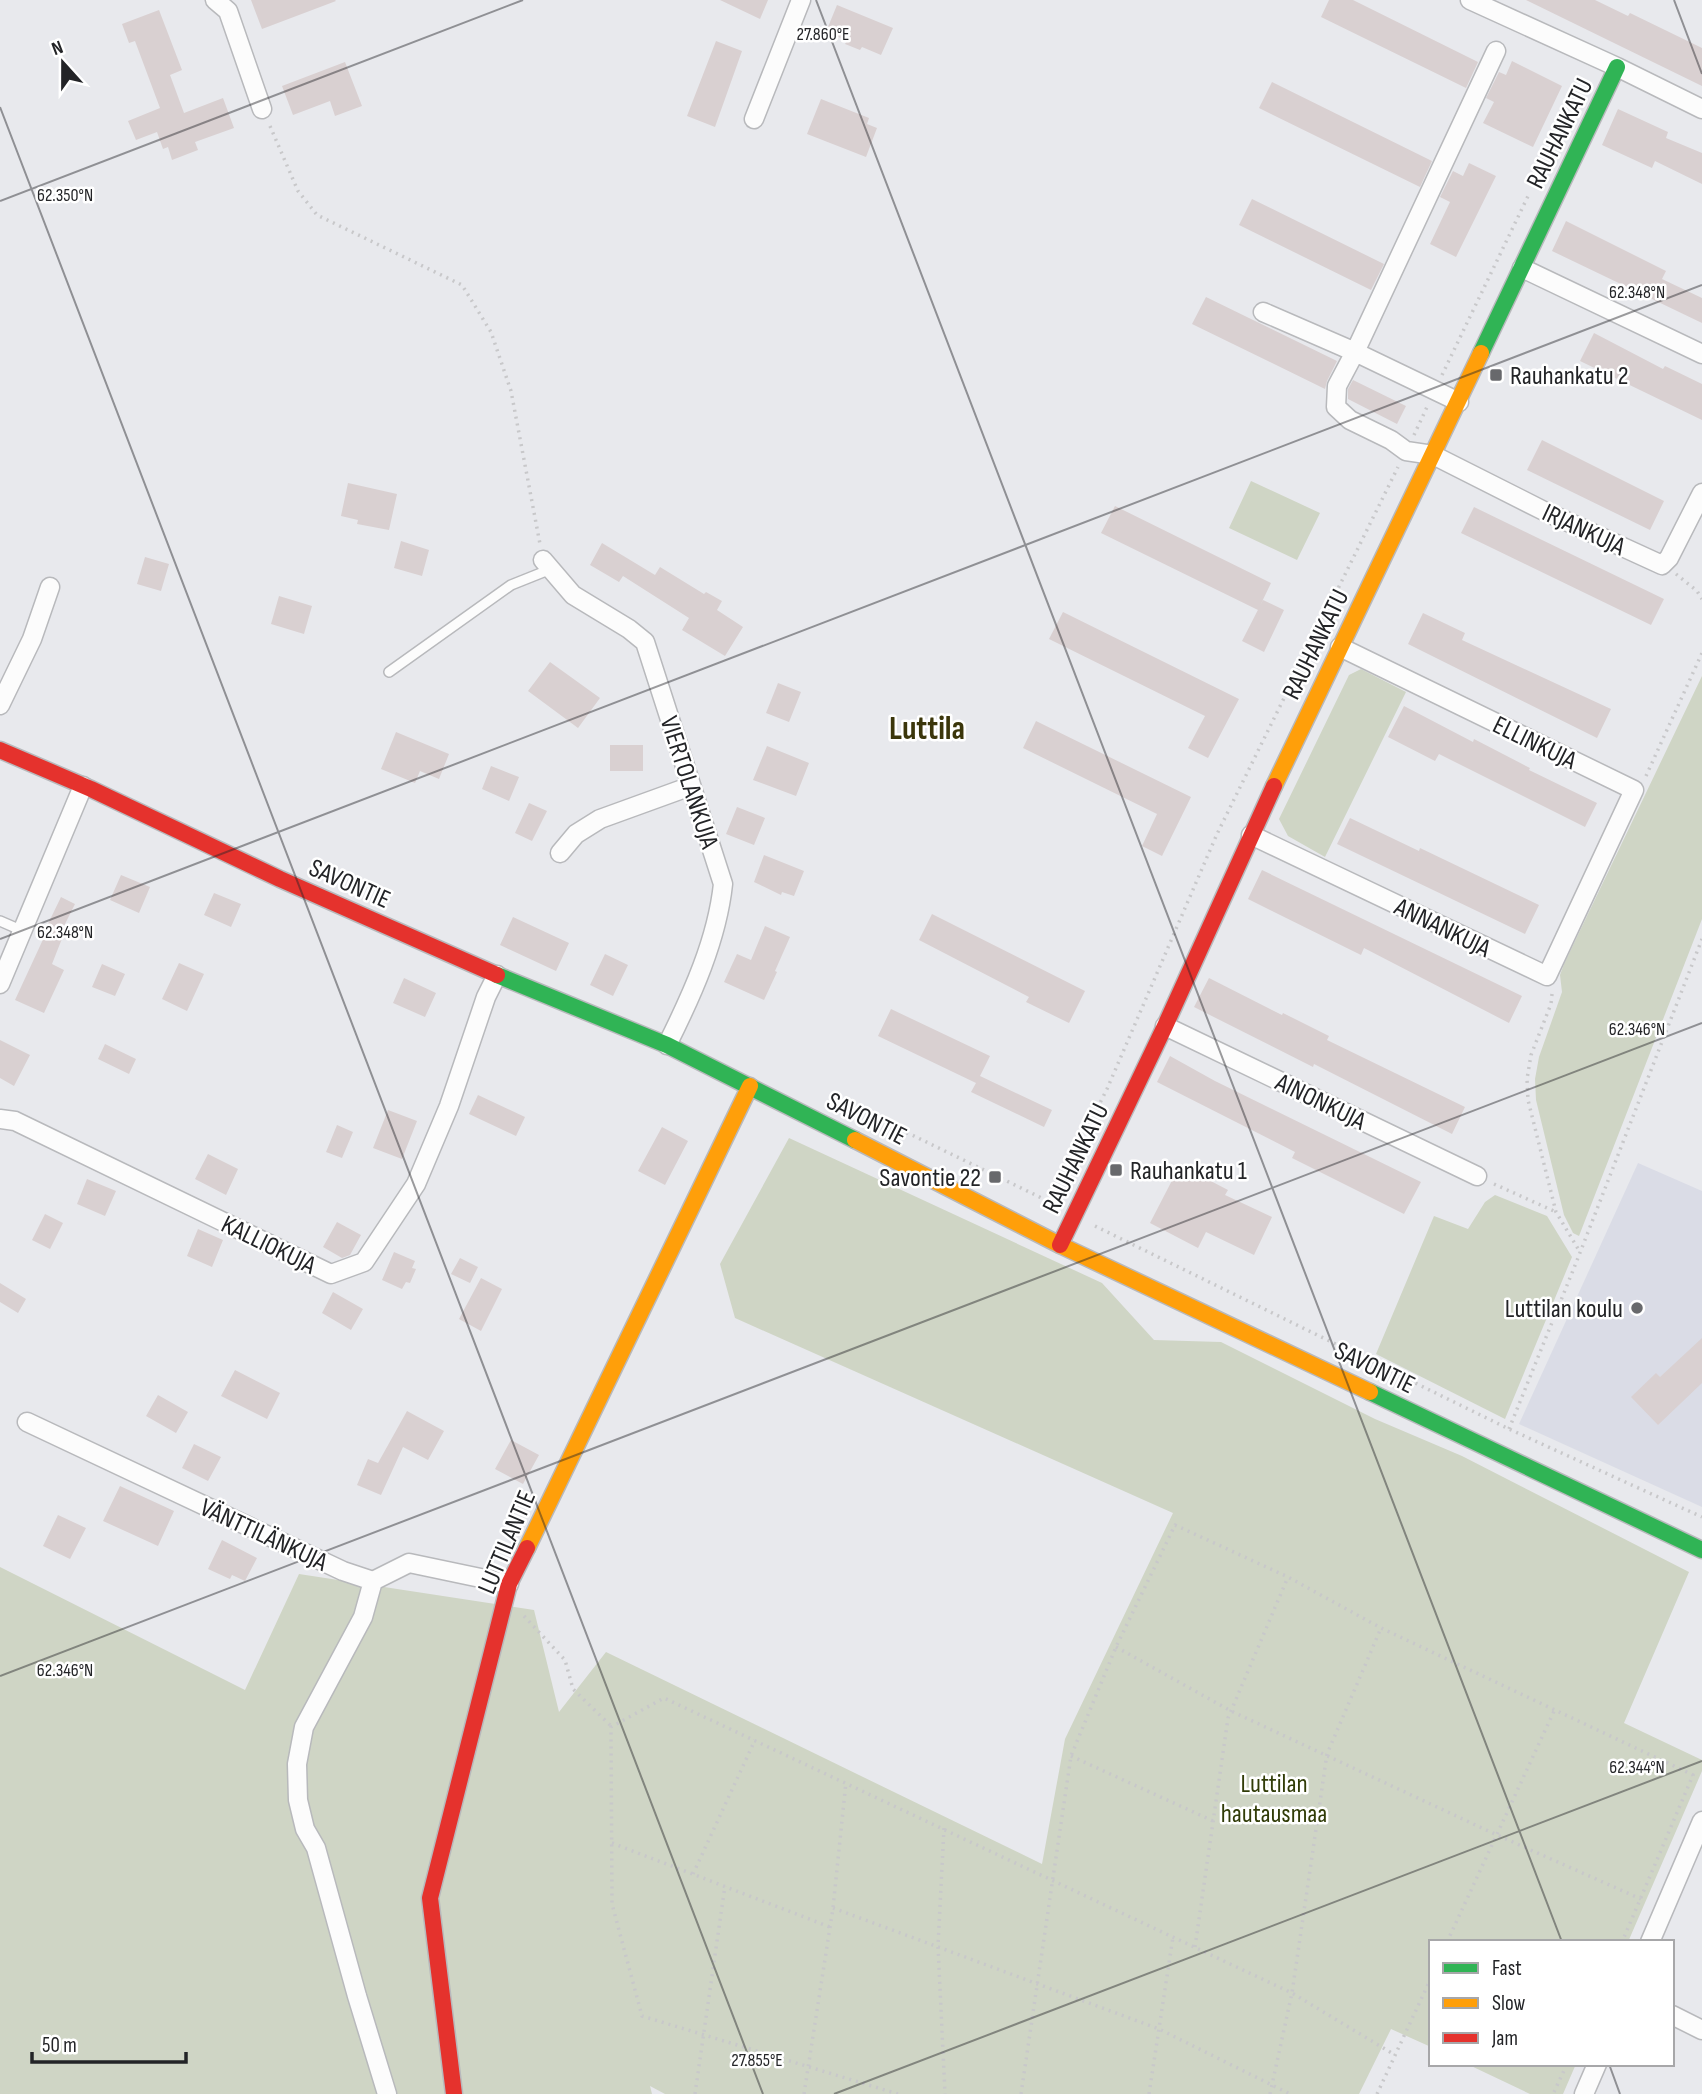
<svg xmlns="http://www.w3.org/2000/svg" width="1702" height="2094" font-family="'Sofia Sans Condensed',sans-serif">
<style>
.built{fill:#dadce6}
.green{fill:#cfd5c5}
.building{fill:#d9d0d1}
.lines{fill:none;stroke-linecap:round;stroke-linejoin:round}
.lane-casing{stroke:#b8b9bc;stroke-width:12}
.street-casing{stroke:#b8b9bc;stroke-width:21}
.fast-casing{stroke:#b8b9bc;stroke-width:19}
.slow-casing{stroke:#b8b9bc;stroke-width:19}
.jam-casing{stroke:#b8b9bc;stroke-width:19}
.path{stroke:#c8c8ca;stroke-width:3.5;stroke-dasharray:2 5;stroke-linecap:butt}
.lane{stroke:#fcfcfc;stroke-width:9}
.street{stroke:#fcfcfc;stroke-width:18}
.fast{stroke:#30b455;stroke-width:16}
.slow{stroke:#ff9f0a;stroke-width:16}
.jam{stroke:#e5322d;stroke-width:16}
.ticks{fill:none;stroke:#232427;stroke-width:2;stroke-opacity:0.45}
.poi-dot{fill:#68696c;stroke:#fff;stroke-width:2.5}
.labels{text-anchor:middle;stroke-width:5;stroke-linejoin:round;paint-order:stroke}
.street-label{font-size:26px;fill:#232427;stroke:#fff}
.poi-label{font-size:26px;fill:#232427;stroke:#fff;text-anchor:start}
.park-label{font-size:26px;fill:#313c08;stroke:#fff}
.district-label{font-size:33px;font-weight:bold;fill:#3b360b;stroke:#fff}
.ticks-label{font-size:18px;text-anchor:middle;fill:#232427;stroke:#fff;stroke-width:5;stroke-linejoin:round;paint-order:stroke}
</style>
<rect width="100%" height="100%" fill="#e8e9ed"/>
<!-- built -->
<path class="built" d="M1638 1163 1702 1191V1507L1519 1424Z"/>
<!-- green -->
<path class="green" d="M1251 481 1320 513 1297 560 1229 528Z
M1361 669 1406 692 1325 857 1288 836 1279 819 1349 675Z
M1702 676V919L1579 1236 1573 1233 1564 1215 1536 1100 1535 1079 1539 1057 1562 992 1560 975 1564 964Z
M789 1138 1102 1283 1154 1340 1221 1342 1375 1419 1462 1456 1689 1572 1624 1723 1702 1760V1771L1628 1942H1431V2047L1391 2029 1359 2094H665L650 2086 652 2094H0V1567L245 1690 299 1574 534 1610 559 1712 606 1652 1042 1864 1065 1739 1173 1513 735 1318 720 1264Z
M1495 1195 1547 1216 1572 1257 1505 1419 1376 1354 1434 1216 1468 1229 1485 1202Z
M1467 2064H1576L1563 2094H1530Z"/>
<!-- building -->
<path class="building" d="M251 0H335L336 1 262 29Z
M720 0H768L760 19Z
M1329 0H1353L1478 62 1466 88 1321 17Z
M1526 0H1595L1628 16 1630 13 1702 48V86Z
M837 5 893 28 881 55 862 47 860 50 845 44 847 41 836 36 838 31 828 27Z
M159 10 182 70 170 75 184 113 223 98 234 128 195 142 198 150 172 160 168 147 163 149 157 132 136 140 128 121 160 108 135 41 129 43 122 24Z
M716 41 742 51 715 127 687 116Z
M1512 61 1562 86 1533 147 1483 123 1494 102 1486 98 1499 72 1506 75Z
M345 62 362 106 335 116 330 101 293 115 282 86Z
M1272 82 1432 161 1420 187 1259 108Z
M821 99 869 118 867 124 877 128 866 157 807 134Z
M1618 109 1668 132 1666 138 1702 153V184L1655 161 1652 168 1602 145Z
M1469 163 1496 176 1456 257 1430 244 1450 202 1440 197 1453 171 1463 176Z
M1252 199 1384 264 1371 290 1239 225Z
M1566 221 1666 271 1662 279 1702 298V323L1552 251Z
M1206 297 1337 361 1327 381 1325 389 1192 324Z
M1594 333 1663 369 1665 366 1702 384V420L1580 361Z
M1353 380 1406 406 1397 424 1348 399V389Z
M1542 440 1664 501 1650 530 1527 470Z
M348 483 397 494 389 530 357 524 358 520 341 516Z
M1115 506 1271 583 1258 610 1101 533Z
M1474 507 1664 599 1651 625 1461 533Z
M401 541 429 550 422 576 394 568Z
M602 543 655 575 660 567 704 594 706 592 722 601 717 610 743 627 725 656 682 630 689 618 623 576 619 582 590 565Z
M145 557 169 564 161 591 137 584Z
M279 596 312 606 304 634 271 624Z
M1263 600 1284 610 1264 652 1242 641Z
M1063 612 1239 699 1208 758 1188 748 1205 716 1049 639Z
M1423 613 1465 633 1462 640 1611 709 1597 738 1408 644Z
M550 662 600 698 578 728 528 691Z
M778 683 801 692 789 722 766 713Z
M1404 706 1473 742 1474 739 1530 768 1529 770 1597 803 1585 827 1439 754 1435 761 1388 737Z
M1036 721 1191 797 1162 856 1142 846 1157 814 1023 748Z
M396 732 449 754 439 779 420 771 415 783 381 769Z
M610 745H643V771H610Z
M767 746 809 763 796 796 753 780Z
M491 766 519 777 509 801 482 789Z
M529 803 547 811 532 841 515 833Z
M737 807 765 818 754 845 726 834Z
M1350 818 1419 851 1420 848 1539 905 1525 934 1337 844Z
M764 855 804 871 794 896 782 892 781 895 754 882Z
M1262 870 1522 996 1509 1023 1364 948 1361 955 1248 899Z
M121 875 150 887 139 913 110 900Z
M214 893 241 904 231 927 204 915Z
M61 897 75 904 62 930 65 931 52 964 64 970 44 1013 15 1000 46 933 44 932Z
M932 914 1085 991 1069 1023 1026 1002 1029 997 919 940Z
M513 917 569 943 556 971 500 945Z
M765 926 790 937 775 971 777 972 764 1000 724 982 737 954 751 960Z
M605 954 628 965 613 996 590 985Z
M179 963 204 974 187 1011 162 999Z
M102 964 125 974 115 996 92 987Z
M404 978 436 993 425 1017 393 1003Z
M1209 978 1282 1015 1283 1013 1329 1036 1327 1040 1465 1107 1452 1134 1314 1064 1313 1067 1194 1007Z
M891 1009 990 1056 980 1076 1052 1110 1044 1127 971 1092 976 1083 878 1036Z
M0 1040 30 1055 14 1086 0 1078Z
M105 1044 136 1059 129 1074 98 1059Z
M1170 1056 1215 1081 1421 1182 1404 1214 1292 1158 1295 1152 1157 1082Z
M478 1095 525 1117 516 1136 469 1114Z
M388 1110 417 1121 402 1159 373 1148Z
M337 1125 353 1132 342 1158 326 1152Z
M662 1127 688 1141 665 1185 638 1171Z
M208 1154 238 1169 226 1195 195 1179Z
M1180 1165 1228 1190 1225 1195 1272 1217 1254 1255 1206 1232 1198 1248 1150 1223Z
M87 1179 116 1191 105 1216 77 1204Z
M45 1214 63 1223 50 1249 32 1240Z
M337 1222 361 1235 350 1255 342 1258 323 1247Z
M198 1229 223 1240 212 1267 187 1256Z
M394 1252 415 1261 412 1268 416 1269 410 1283 406 1282 402 1289 382 1280Z
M460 1258 478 1267 470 1283 451 1274Z
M481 1278 502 1289 481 1331 459 1319Z
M0 1283 26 1299 18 1313 0 1302Z
M333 1292 363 1309 351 1330 322 1313Z
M1702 1338V1383L1658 1425 1631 1397 1656 1373 1660 1377Z
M235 1370 280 1393 267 1419 221 1396Z
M158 1395 188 1412 176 1433 146 1416Z
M407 1411 444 1431 428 1460 403 1447 381 1495 357 1485 368 1459 378 1463Z
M511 1440 539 1455 523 1484 495 1469Z
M194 1444 221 1457 208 1481 182 1468Z
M120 1486 174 1511 158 1546 103 1521Z
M58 1515 86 1528 70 1559 43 1546Z
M222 1540 257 1558 245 1581 232 1575 230 1579 208 1569Z"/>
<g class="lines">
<defs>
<path id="lane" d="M389 672 511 585 551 569
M0 921 23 931"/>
<path id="street" d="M215 0 228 11 262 109
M1470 0 1617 67 1702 109
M1496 51 1355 352 1337 386 1336 407 1350 420 1391 440 1406 451 1433 455 1544 511 1662 565 1669 558 1702 493
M754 119 801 0
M1522 268 1702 354
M1263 312 1355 352 1459 402
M543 560 573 595 629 629 645 642 723 884C717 940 692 995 667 1045
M0 705 32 639 50 587
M1251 835 1547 976 1634 790 1340 647
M560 853 576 834 600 819 691 786
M0 984 83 786
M1165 1026 1477 1176
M0 1119 15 1121 331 1274 364 1262 416 1184 449 1106 486 997 497 975
M27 1422 343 1571 373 1581 409 1563 509 1584
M373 1581 363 1617 304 1727 297 1764 298 1800 305 1829 316 1848 357 1996 387 2094
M1650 1942 1702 1821
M1672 2015 1702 2030
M1584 2094 1597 2064"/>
<path id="fast" d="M1481 353 1617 67
M497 975 667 1045 855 1140
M1370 1392 1702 1550"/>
<path id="slow" d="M1274 786 1481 353
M855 1140 1060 1245 1370 1392
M527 1548 750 1086"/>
<path id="jam" d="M0 750 91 789 280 879 497 975
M1060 1245 1165 1026 1274 786
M454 2094 430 1898 509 1584 527 1548"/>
</defs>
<!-- lane casing -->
<use href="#lane" class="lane-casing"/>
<!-- street casing -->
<use href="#street" class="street-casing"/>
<!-- fast casing -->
<use href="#fast" class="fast-casing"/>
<!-- slow casing -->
<use href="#slow" class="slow-casing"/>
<!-- jam casing -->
<use href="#jam" class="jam-casing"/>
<!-- path -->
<path class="path" d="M270 126 298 191 317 215 462 285 491 332 511 391 540 544
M1442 375 1530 192
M1414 435 1427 407
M1676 574 1697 591 1702 599
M1646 776 1702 653
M1552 994 1551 1004 1531 1055 1527 1079 1528 1100 1556 1212 1580 1252
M829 1100 912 1135 1054 1204
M1494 1184 1556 1212
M1050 1202 1107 1089 1217 834 1398 467
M1095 1226 1509 1429 1702 1517
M1509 1429 1576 1263 1702 939
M524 1616 565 1660 573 1689 611 1726
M1116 1647 1231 1711 1497 1835 1641 1899
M1071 1756 1213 1821
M944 1828 938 1946 945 2094
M612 1843 830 1927
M693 1874 755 1740
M833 1908 1159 2029 1290 2094
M1447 1942 1555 1709
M1195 1947 1228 1718 1288 1577
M1554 2092 1567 2064
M695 2094 725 1886
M804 2094 833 1908 846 1782
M898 2094 642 2016 612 1904 611 1727 664 1698 1292 1993 1395 2055
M1021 2094 1071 1756 1116 1647 1175 1525 1288 1577 1381 1628 1693 1775 1622 1942
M1149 2094 1173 1937
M1270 2094 1292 1993 1327 1754 1381 1628
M1377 2094 1431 1978"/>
<!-- lane -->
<use href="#lane" class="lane"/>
<!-- street -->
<use href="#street" class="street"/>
<!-- fast -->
<use href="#fast" class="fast"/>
<!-- slow -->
<use href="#slow" class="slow"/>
<!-- jam -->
<use href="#jam" class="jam"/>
</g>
<!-- ticks -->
<path class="ticks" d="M816 0 1562 1942M1674 0 1702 74M0 107 763 2094M0 201 523 0M0 939 1702 285M0 1676 1702 1023M1609 2064 1620 2094M834 2094 1702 1761"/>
<!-- markers -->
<g class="poi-dot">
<rect x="1489" y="368" width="14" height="14" rx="3.5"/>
<rect x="1109" y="1163" width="14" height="14" rx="3.5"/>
<rect x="988" y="1170" width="14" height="14" rx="3.5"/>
<circle cx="1637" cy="1308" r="7"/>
</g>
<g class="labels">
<!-- street labels -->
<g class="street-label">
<text transform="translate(1559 133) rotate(-64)" y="9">RAUHANKATU</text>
<text transform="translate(1584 529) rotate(25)" y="9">IRJANKUJA</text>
<text transform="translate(1315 644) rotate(-64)" y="9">RAUHANKATU</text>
<text transform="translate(1535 742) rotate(26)" y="9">ELLINKUJA</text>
<text transform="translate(690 782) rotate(72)" y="9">VIERTOLANKUJA</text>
<text transform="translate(350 883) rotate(24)" y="9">SAVONTIE</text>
<text transform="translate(1443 927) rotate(26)" y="9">ANNANKUJA</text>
<text transform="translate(1321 1101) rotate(26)" y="9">AINONKUJA</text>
<text transform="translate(867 1118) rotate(27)" y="9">SAVONTIE</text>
<text transform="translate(1075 1158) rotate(-64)" y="9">RAUHANKATU</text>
<text transform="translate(269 1244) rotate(26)" y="9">KALLIOKUJA</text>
<text transform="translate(1375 1367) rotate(26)" y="9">SAVONTIE</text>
<text transform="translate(264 1534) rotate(25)" y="9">VÄNTTILÄNKUJA</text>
<text transform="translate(506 1542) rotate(-67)" y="9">LUTTILANTIE</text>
</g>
<!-- poi labels -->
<g class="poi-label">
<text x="1510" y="384">Rauhankatu 2</text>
<text x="1130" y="1179">Rauhankatu 1</text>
<text x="981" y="1186" text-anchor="end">Savontie 22</text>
<text x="1623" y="1317" text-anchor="end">Luttilan koulu</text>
</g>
<!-- park labels -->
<g class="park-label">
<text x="1274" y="1792">Luttilan<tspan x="1274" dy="30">hautausmaa</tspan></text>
</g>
<!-- district labels -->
<g class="district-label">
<text x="927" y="739">Luttila</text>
</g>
</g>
<g class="ticks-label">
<text x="823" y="40">27.860°E</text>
<text x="65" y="201">62.350°N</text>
<text x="1637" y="298">62.348°N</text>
<text x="65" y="938">62.348°N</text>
<text x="1637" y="1035">62.346°N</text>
<text x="65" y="1676">62.346°N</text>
<text x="1637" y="1773">62.344°N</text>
<text x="757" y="2066">27.855°E</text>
</g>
<!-- legend -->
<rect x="1429" y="1940" width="245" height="126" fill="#ffffff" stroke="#a7a7a9" stroke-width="2"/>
<rect x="1443" y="1963" width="35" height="10" fill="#30b455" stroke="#a7a7a9" stroke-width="2"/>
<text x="1492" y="1975" font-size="21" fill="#232427">Fast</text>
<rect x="1443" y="1998" width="35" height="10" fill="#ff9f0a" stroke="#a7a7a9" stroke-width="2"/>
<text x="1492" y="2010" font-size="21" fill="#232427">Slow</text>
<rect x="1443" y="2033" width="35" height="10" fill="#e5322d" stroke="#a7a7a9" stroke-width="2"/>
<text x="1492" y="2045" font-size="21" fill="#232427">Jam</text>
<!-- north arrow -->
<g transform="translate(63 63) rotate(339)" stroke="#ffffff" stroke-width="5" paint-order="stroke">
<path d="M0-5L12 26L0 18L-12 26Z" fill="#232427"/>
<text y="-10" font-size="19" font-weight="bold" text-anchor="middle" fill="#232427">N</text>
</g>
<!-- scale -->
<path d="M32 2052v10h154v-10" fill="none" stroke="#232427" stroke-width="3.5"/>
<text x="42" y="2052" font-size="21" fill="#232427" stroke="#ffffff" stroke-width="5" paint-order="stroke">50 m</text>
</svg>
